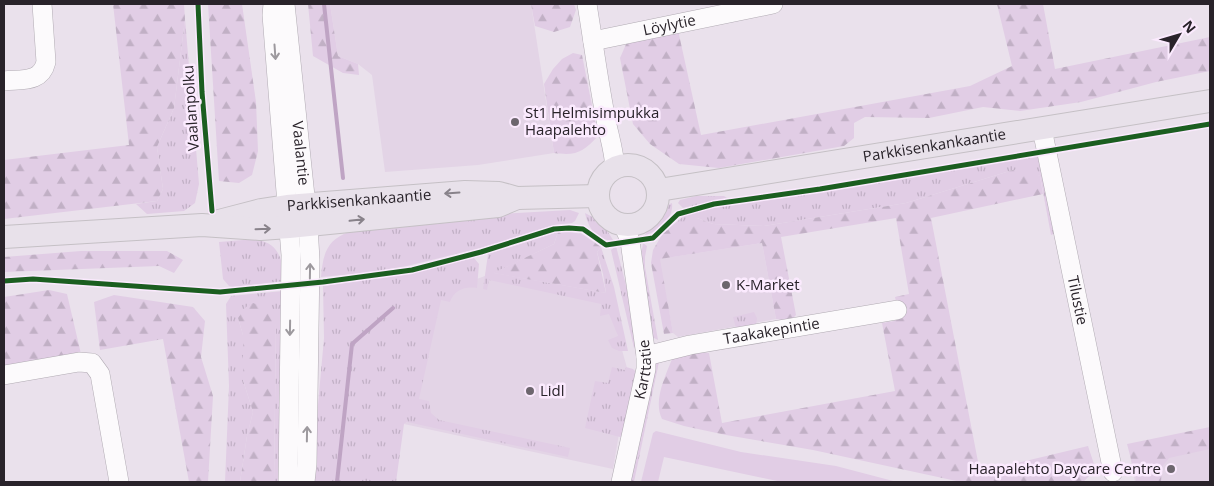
<svg xmlns="http://www.w3.org/2000/svg" width="1214" height="486" font-family="'Open Sans',sans-serif">
<style>
.built{fill:#e3d4e6}
.grass{fill:url(#grass-tufts)}
.forest{fill:url(#forest-firs)}
.park{fill:#e1cde5}
.lines{fill:none;stroke-linecap:round;stroke-linejoin:round}
.stream{stroke:#bfa4c4;stroke-width:4}
.minor-casing{stroke:#b1abb3;stroke-width:20}
.major-casing{stroke:#c5c0c5;stroke-width:24}
.minor{stroke:#fcfafc;stroke-width:19}
.major{stroke:#e8e1ea;stroke-width:22}
.cycleway-casing{stroke:#fbeafe;stroke-width:8}
.cycleway{stroke:#1b5e20;stroke-width:5}
.oneway{stroke:#9d999e}
.oneway2{stroke:#88828a}
.poi-dot{fill:#6d666e;stroke:#fbeafe;stroke-width:2}
.labels{text-anchor:middle;stroke-width:5;stroke-linejoin:round;paint-order:stroke}
.street-label{font-size:15px;fill:#29232a;stroke:#fbeafe}
.poi-label{font-size:15px;fill:#29232a;stroke:#fbeafe;text-anchor:start}
</style>
<defs>
<pattern id="grass-tufts" width="24" height="20" patternUnits="userSpaceOnUse" patternTransform="scale(1.25)"><rect width="24" height="20" fill="#e1cde5"/><path d="M3 7l-1-3M5 7V3M7 7l1-3M15 17l-1-3M17 17v-4M19 17l1-3" fill="none" stroke="#c1b0c5"/></pattern>
<pattern id="forest-firs" width="22" height="20" patternUnits="userSpaceOnUse" patternTransform="scale(1.25)"><rect width="22" height="20" fill="#e1cde5"/><path d="M5 1l3.5 6h-7zM16 11l3.5 6h-7z" fill="#c1b0c5"/></pattern>
</defs>
<rect width="100%" height="100%" fill="#eae1ec"/>
<!-- built -->
<path class="built" d="M330 4H531L554 153 478 165 385 172 372 75 358 64 338 56Z
M762 243 776 319 678 337 673 333 659 259Z
M493 273 606 293 629 375 613 469 404 424 407 422 439 293Z
M1210 439V482H1135L1130 455Z"/>
<!-- grass -->
<path class="grass" d="M185 19 199 184 195 203 184 211 147 214 136 204 157 201 163 189 157 147 174 108Z
M1041 154 1056 233 1051 235 1040 176 1013 170 906 203 764 226 713 224 697 218 663 233 684 216 715 206 847 187Z
M696 196H724L727 198 687 207 683 208 678 203 680 200Z
M672 203C674 218 659 232 645 235 652 222 657 209 672 203Z
M570 210 579 213 575 221 572 223 554 225 480 248 407 266 364 273 321 277C323 255 326 240 349 232L463 216Z
M585 213 602 222 613 240C597 242 588 227 585 213Z
M558 232 554 244 494 273 606 293 603 274 597 252 601 247 614 287 628 351H619L612 348 608 340 618 336 609 314 600 316 601 304 489 280 487 290 483 289 488 254Z
M255 239C280 244 282 258 284 281L233 287 229 286 223 279 219 242Z
M643 243 647 246 645 257V267L658 340 652 337 641 255Z
M616 246 631 305 636 345 634 348 611 250Z
M474 258 479 264 477 288C465 286 454 290 450 302L441 300 419 399 429 401 431 413 439 420 570 448 568 457 407 422 404 424 396 482H311L324 338 323 286 410 273Z
M283 291 282 482H274L276 322 238 318 243 335V380L253 412 247 436 240 482H225L229 386 226 304 231 296Z
M754 312 757 318 756 325 737 332 733 317Z
M659 362 634 482H629L655 364Z
M612 367 625 370 626 367 633 369 636 372 624 436 620 437 585 428 595 381 608 383Z"/>
<!-- forest -->
<path class="forest" d="M113 4H184L185 19 174 108 157 147 163 189 157 201 4 219V160L129 145Z
M208 4H242L256 102 258 151 252 175 239 183 219 181Z
M308 4H330L338 56 358 64 359 75 343 73 313 56Z
M531 4H574L576 10 570 27 554 32 535 26Z
M997 4H1043L1055 69 1210 37V71L1156 82 1081 102 1020 111 983 107 929 118 865 117 854 123V138L844 146 719 168 679 164 650 144 633 124 620 58 627 42 678 30 701 135 970 86 1012 66Z
M573 53 582 55 598 136C583 152 577 156 554 153L544 84 553 69 562 59Z
M1013 170 1030 171 1040 176 1043 194 931 218 980 472 1088 446 1096 470 1083 482H961L813 450 726 435 684 426 662 419C653 401 665 377 672 359L696 352 709 353 722 423 895 391 882 323 894 321 899 315 895 297 909 294 896 218 781 237 796 315 793 318 783 320 776 319 762 243 660 259 673 333 664 334 651 263 653 250 663 233 687 219 697 218 713 224 764 226 906 203Z
M565 231 582 234 601 247 597 252 606 293 493 273 554 244 558 232Z
M81 251H167L183 260 174 273 159 266 4 272V257Z
M49 290 67 294 81 354 4 369V297Z
M114 295 193 307 205 321 201 357 213 396 208 482H189L163 339 100 350 94 302Z
M253 303 262 306 276 322 274 482H240L247 436 253 412 243 380V335L238 318 246 307Z
M1210 427V449L1169 458 1162 467 1161 482H1137L1127 444Z"/>
<!-- park -->
<path class="park" d="M656 431 741 452 836 466 897 482H782L664 457 658 482H641L653 433Z"/>
<g class="lines">
<!-- stream -->
<path class="stream" d="M324 4 343 178
M337 482 352 344 393 308"/>
<defs>
<g id="minor">
<path d="M273 4 272 15 291 255 288 482"/>
<path id="s1" d="M285 4 308 225 310 260 307 464 305 482"/>
<path d="M587 4C593 41 598 78 605 115 608 133 614 149 615 168"/>
<path id="s2" d="M593 41 773 4"/>
<path d="M4 81C22 79 41 83 46 62L42 4"/>
<path id="s3" d="M1042 129 1113 472"/>
<path id="s4" d="M646 356 690 345 897 310"/>
<path d="M4 375 79 362 92 363 100 374 119 482"/>
<path id="s5" d="M621 482 646 369V356L630 241 624 226"/>
</g>
<g id="major">
<circle cx="628" cy="195" r="30"/>
<path id="s6" d="M659 190 1210 101"/>
<path id="s7" d="M219 221 261 210 287 206 465 192 499 193 517 198 598 196"/>
<path d="M4 237 202 225 260 229 289 227 498 206 517 198"/>
</g>
</defs>
<!-- minor casing -->
<use href="#minor" class="minor-casing"/>
<!-- major casing -->
<use href="#major" class="major-casing"/>
<!-- minor -->
<use href="#minor" class="minor"/>
<!-- major -->
<use href="#major" class="major"/>
<defs>
<path id="cycleway" d="M198 4 202 92 212 211
M4 281 33 279 220 292 323 282 412 270 481 252 554 229 569 228 583 229 606 245 653 238 678 214 714 204 820 189 1210 124"/>
</defs>
<!-- cycleway casing -->
<use href="#cycleway" class="cycleway-casing"/>
<!-- cycleway -->
<use href="#cycleway" class="cycleway"/>
</g>
<!-- one-way arrows -->
<defs><path id="oneway-shaft" d="M-6 0H5M1.5-3L5.5 0L1.5 3" fill="none" stroke-width="1.6" stroke-linecap="round" stroke-linejoin="round" transform="scale(1.25)"/></defs>
<g class="oneway">
<use href="#oneway-shaft" transform="translate(275 52) rotate(86)"/>
<use href="#oneway-shaft" transform="translate(310 271) rotate(-89)"/>
<use href="#oneway-shaft" transform="translate(290 328) rotate(91)"/>
<use href="#oneway-shaft" transform="translate(307 434) rotate(-89)"/>
</g>
<g class="oneway2">
<use href="#oneway-shaft" transform="translate(452 193) rotate(176)"/>
<use href="#oneway-shaft" transform="translate(357 220) rotate(-6)"/>
<use href="#oneway-shaft" transform="translate(263 229) rotate(-2)"/>
</g>
<!-- markers -->
<g class="poi-dot">
<circle cx="515" cy="122" r="5"/>
<circle cx="726" cy="285" r="5"/>
<circle cx="530" cy="391" r="5"/>
<circle cx="1171" cy="469" r="5"/>
</g>
<g class="labels">
<!-- street labels -->
<g class="street-label">
<text dy="5" stroke="none"><textPath href="#s2" startOffset="78">Löylytie</textPath></text>
<text transform="translate(191 108) rotate(-94)" y="5">Vaalanpolku</text>
<text dy="5" stroke="none"><textPath href="#s6" startOffset="279">Parkkisenkankaantie</textPath></text>
<text dy="5" stroke="none"><textPath href="#s1" startOffset="150">Vaalantie</textPath></text>
<text dy="5" stroke="none"><textPath href="#s7" startOffset="142">Parkkisenkankaantie</textPath></text>
<text dy="5" stroke="none"><textPath href="#s3" startOffset="175">Tilustie</textPath></text>
<text dy="5" stroke="none"><textPath href="#s4" startOffset="128">Taakakepintie</textPath></text>
<text dy="5" stroke="none"><textPath href="#s5" startOffset="115">Karttatie</textPath></text>
</g>
<!-- poi labels -->
<g class="poi-label">
<text x="525" y="118">St1 Helmisimpukka<tspan x="525" dy="17">Haapalehto</tspan></text>
<text x="736" y="290">K-Market</text>
<text x="540" y="396">Lidl</text>
<text x="1161" y="474" text-anchor="end">Haapalehto Daycare Centre</text>
</g>
</g>
<!-- border -->
<rect width="1214" height="486" fill="none" stroke="#29232a" stroke-width="10"/>
<!-- north arrow -->
<g transform="translate(1179 35) rotate(52)" stroke="#fbeafe" stroke-width="4" paint-order="stroke">
<path d="M0-4L9 19L0 12L-9 19Z" fill="#29232a"/>
<text y="-8" font-size="14" font-weight="bold" text-anchor="middle" fill="#29232a">N</text>
</g>
</svg>
